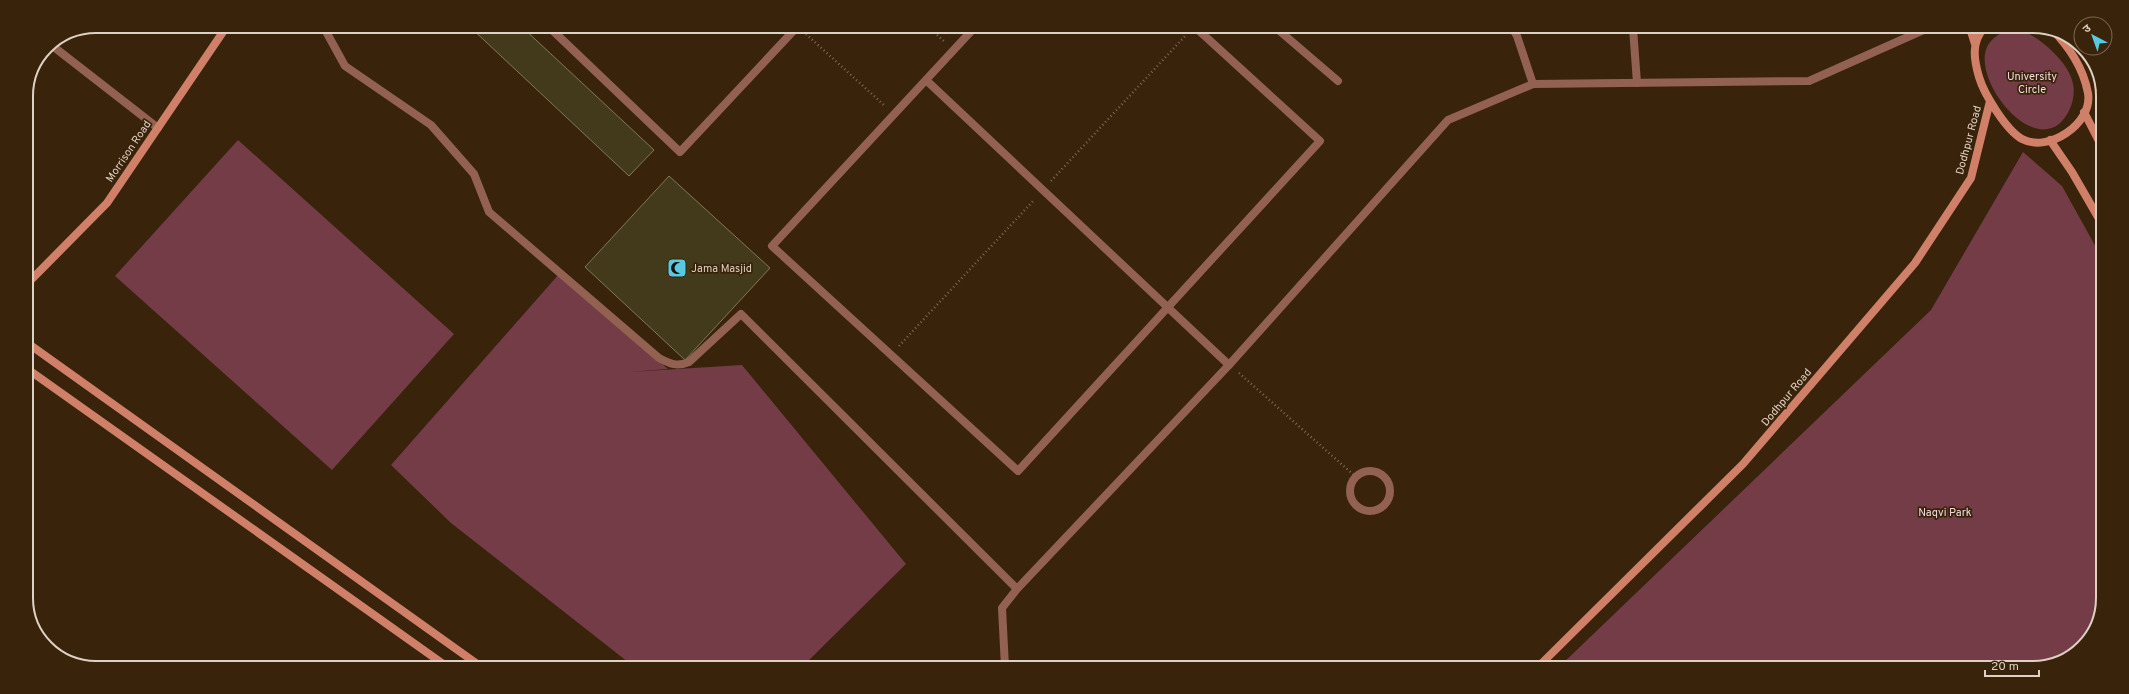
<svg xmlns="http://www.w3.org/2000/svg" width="2129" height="694" font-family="Overpass,'Noto Sans Devanagari',sans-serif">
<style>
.green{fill:#733c47}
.building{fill:#423a1a;stroke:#817957}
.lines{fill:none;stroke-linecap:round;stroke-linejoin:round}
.path{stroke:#7d6a56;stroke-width:2.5;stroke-dasharray:1 3;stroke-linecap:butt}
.lane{stroke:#936152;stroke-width:8}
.street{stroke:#936152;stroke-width:8}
.secondary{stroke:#d08068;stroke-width:8}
.labels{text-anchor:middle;stroke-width:3.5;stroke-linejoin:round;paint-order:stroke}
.park-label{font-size:11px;fill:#f1dbde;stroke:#39230a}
.street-label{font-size:11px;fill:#ded0c2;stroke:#39230a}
.poi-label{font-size:11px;fill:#ded0c2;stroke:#39230a;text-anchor:start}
.rim{fill:none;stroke:#ded0c2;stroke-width:2}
</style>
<rect width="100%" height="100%" fill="#39230a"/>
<!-- green -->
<path class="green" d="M2015 28C2034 32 2067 60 2072 80 2077 95 2071 113 2059 124 2025 151 1965 69 1991 41 1997 34 2006 31 2015 28Z
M238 140 454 334 332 470 115 276Z
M2023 152 2062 186 2102 258 2101 616 2076 654 2033 668 1559 667 1931 310Z
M559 274 668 369 629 372 742 365 906 564 803 666H633L451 523 391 465Z"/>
<!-- building -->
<path class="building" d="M469 26 522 27 654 150 629 176Z
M669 176 770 268 685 360 585 267Z"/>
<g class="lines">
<!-- path -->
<path class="path" d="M928 27 945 42
M806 34 885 106
M1051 181 1186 35
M899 346 1034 200
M1239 373 1356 477"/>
<!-- lane -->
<path class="lane" d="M549 27 680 152 797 27
M975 27 772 246 1018 471 1320 141 1195 27
M1275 27 1338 81
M1633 28 1637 83
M50 44 158 128
M926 80 1229 365"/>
<!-- street -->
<path class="street" d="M323 26 345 66 431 125 474 174 489 212 659 358C670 364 677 367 689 362L741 314 1017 589
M1512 28 1517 36 1533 84
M1350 491a20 20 0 1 1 40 0a20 20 0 1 1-40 0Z
M1005 667 1002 608 1017 589 1229 365 1448 120 1533 84 1809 81 1928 28"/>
<!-- secondary -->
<path class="secondary" d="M1970 28 1975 44
M1984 28C1971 42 1974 60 1979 77 1984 94 2006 130 2022 139 2048 153 2093 124 2088 93 2083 67 2069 47 2051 28
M2084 112 2103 149
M2050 140 2072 172 2102 224
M26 285 107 203 227 26
M26 342 480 666
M26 368 446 666
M1538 667 1743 464 1915 263 1971 178 1990 101"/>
</g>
<!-- icons -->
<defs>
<symbol id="mosque-square" viewBox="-11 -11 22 22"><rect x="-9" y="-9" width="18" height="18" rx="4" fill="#58c9e3" stroke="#39230a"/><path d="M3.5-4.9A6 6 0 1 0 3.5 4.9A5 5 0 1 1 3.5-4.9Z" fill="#111"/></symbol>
</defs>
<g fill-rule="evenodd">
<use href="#mosque-square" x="666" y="257" width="22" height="22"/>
</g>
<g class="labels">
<!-- park labels -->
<g class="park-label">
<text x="2032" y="80">University<tspan x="2032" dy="13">Circle</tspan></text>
<text x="1945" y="516">Naqvi Park</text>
</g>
<!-- street labels -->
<g class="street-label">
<text transform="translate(1968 140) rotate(-75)" y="4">Dodhpur Road</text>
<text transform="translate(128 151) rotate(-56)" y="4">Morrison Road</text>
<text transform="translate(1786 397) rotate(-50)" y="4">Dodhpur Road</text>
</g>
<!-- poi labels -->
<g class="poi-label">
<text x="691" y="272">Jama Masjid</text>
</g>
</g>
<!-- crop -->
<path d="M0 0H2129V694H0ZM96 33H2033A63 63 0 0 1 2096 96V598A63 63 0 0 1 2033 661H96A63 63 0 0 1 33 598V96A63 63 0 0 1 96 33Z" fill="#39230a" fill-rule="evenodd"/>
<path class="rim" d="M96 33H2033A63 63 0 0 1 2096 96V598A63 63 0 0 1 2033 661H96A63 63 0 0 1 33 598V96A63 63 0 0 1 96 33Z"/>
<!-- north arrow -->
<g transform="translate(2093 36) rotate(319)"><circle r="19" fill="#39230a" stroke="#7b6854"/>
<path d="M0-3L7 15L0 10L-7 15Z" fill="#58c9e3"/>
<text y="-6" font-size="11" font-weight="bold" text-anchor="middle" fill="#ded0c2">उ</text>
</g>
<!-- scale -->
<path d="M1985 670v6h54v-6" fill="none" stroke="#ded0c2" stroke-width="2"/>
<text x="1991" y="670" font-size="12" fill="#ded0c2" stroke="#39230a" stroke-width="3" paint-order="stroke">20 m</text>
</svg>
